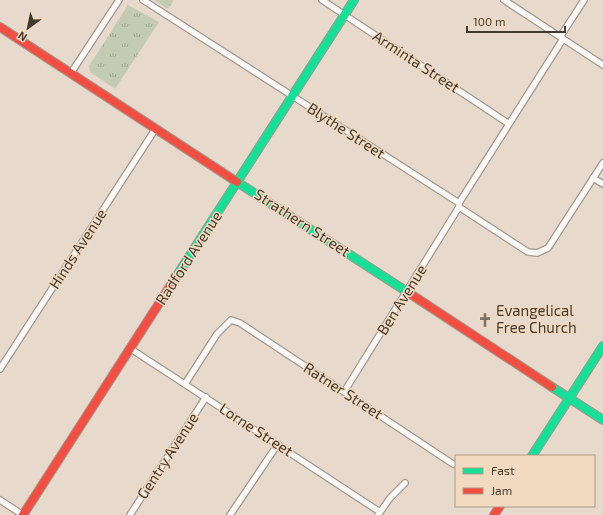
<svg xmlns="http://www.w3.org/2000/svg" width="603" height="515" font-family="'Exo 2',sans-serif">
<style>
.grass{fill:url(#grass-tufts)}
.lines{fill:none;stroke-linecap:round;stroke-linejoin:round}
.street-casing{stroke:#a3998d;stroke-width:8}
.fast-casing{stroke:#a3998d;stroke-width:10}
.jam-casing{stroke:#a3998d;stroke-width:10}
.street{stroke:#fbf9f7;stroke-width:5.5}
.fast{stroke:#16e098;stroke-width:8}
.jam{stroke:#f24e42;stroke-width:8}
.labels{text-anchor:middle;stroke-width:3;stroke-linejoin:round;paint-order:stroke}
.street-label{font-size:15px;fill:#433a2f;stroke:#f2dac0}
.poi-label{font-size:15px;fill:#433a2f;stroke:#f2dac0;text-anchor:start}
</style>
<defs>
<pattern id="grass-tufts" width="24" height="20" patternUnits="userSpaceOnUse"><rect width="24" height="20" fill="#c3ccb3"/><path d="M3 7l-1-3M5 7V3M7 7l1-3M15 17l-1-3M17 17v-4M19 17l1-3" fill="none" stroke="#a0a792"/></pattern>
</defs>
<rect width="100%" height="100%" fill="#e7d9cb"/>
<!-- grass -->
<path class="grass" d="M154 0H174L168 9Z
M128 5 159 22 115 89 90 72 89 66Z"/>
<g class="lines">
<defs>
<path id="street" d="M143 0 459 203V207L528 252 537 253 548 248 603 163
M322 0 509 124
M504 0 603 65
M560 37 584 0
M71 73 119 0
M593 178 603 184
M459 203 563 39
M131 349 380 512
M0 369 156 128
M185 384 217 334 231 320 240 323 453 464
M344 392 459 207
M0 500 23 515
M130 515 206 397
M230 515 278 444
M378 515 390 498 405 483"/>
<path id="fast" d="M237 182 409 293
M176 277 354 0
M552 387 603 420
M532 456 603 346"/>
<path id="jam" d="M0 27 237 182
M409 293 552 387
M23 515 176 277
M494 515 500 506"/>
</defs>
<!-- street casing -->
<use href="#street" class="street-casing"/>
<!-- fast casing -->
<use href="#fast" class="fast-casing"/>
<!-- jam casing -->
<use href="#jam" class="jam-casing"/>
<!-- street -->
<use href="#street" class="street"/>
<!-- fast -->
<use href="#fast" class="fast"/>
<!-- jam -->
<use href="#jam" class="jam"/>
</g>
<!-- icons -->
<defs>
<symbol id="church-bare" viewBox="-9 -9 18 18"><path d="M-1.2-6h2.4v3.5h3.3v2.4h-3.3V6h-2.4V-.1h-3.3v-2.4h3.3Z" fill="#7c7266" stroke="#f2dac0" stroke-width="2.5" paint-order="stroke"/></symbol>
</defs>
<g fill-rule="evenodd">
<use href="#church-bare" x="475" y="310" width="20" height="20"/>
</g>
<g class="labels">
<!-- street labels -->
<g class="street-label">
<text transform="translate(416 62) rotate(33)" y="5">Arminta Street</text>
<text transform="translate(346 131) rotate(33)" y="5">Blythe Street</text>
<text transform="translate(302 223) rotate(33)" y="5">Strathern Street</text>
<text transform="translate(78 249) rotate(-57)" y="5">Hinds Avenue</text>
<text transform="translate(189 258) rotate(-57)" y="5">Radford Avenue</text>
<text transform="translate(402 300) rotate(-58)" y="5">Ben Avenue</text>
<text transform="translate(343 391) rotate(33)" y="5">Ratner Street</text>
<text transform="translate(256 430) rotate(33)" y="5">Lorne Street</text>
<text transform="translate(168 456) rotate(-57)" y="5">Gentry Avenue</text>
</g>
<!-- poi labels -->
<g class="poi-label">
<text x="496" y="316">Evangelical<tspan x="496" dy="17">Free Church</tspan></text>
</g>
</g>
<!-- legend -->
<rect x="455" y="455" width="140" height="52" fill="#f2dac0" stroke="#ac9a86"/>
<rect x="463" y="468" width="20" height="6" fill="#16e098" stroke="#ac9a86"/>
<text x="491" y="475" font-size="12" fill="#433a2f">Fast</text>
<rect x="463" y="488" width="20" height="6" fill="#f24e42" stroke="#ac9a86"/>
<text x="491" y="495" font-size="12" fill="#433a2f">Jam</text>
<!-- north arrow -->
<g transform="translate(28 28) rotate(213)" stroke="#f2dac0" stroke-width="3" paint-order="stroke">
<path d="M0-3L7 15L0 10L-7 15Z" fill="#433a2f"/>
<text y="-6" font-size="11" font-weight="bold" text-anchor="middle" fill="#433a2f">N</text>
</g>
<!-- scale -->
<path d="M467 26v6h98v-6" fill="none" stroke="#433a2f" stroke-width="2"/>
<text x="473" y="26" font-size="12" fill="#433a2f" stroke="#f2dac0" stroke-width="3" paint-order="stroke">100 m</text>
</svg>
